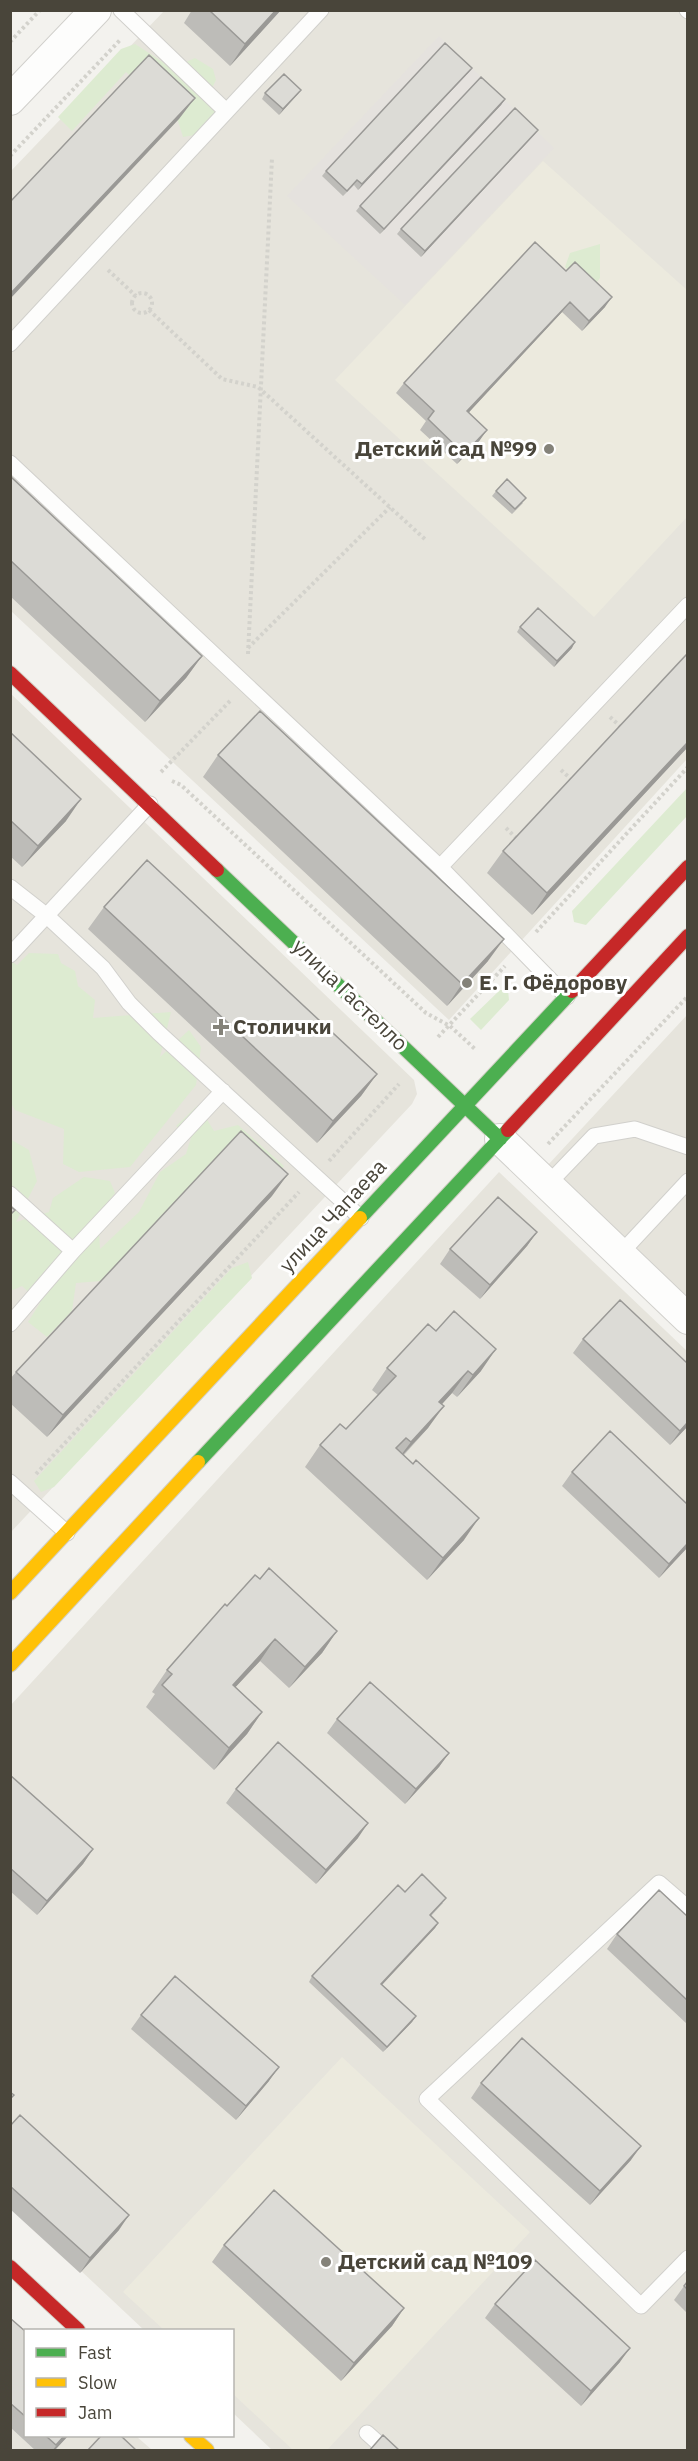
<svg xmlns="http://www.w3.org/2000/svg" width="698" height="2461" font-family="'IBM Plex Sans',sans-serif">
<style>
.residential{fill:#e6e4dc}
.industrial{fill:#e5e2de}
.education{fill:#eceade}
.green{fill:#ddebd1}
.lines{fill:none;stroke-linecap:round;stroke-linejoin:round}
.lane-casing{stroke:#d1d0cc;stroke-width:17}
.street-casing{stroke:#d1d0cc;stroke-width:32}
.fast-casing{stroke:#d1cfc5;stroke-width:16}
.slow-casing{stroke:#d1cfc5;stroke-width:16}
.jam-casing{stroke:#d1cfc5;stroke-width:16}
.path{stroke:#d3d2cc;stroke-width:4;stroke-dasharray:3 3;stroke-linecap:butt}
.lane{stroke:#fdfdfc;stroke-width:15}
.street{stroke:#fdfdfc;stroke-width:30}
.fast{stroke:#4caf50;stroke-width:14}
.slow{stroke:#ffc107;stroke-width:14}
.jam{stroke:#c62828;stroke-width:14}
.wall{fill:#bdbcb8}
.shaded-wall{fill:#9a9996}
.building{fill:#dcdbd6;stroke:#9a9996;stroke-width:1.5}
.poi-dot{fill:#848279;stroke:#fff;stroke-width:2}
.labels{text-anchor:middle;stroke-width:6;stroke-linejoin:round;paint-order:stroke}
.poi-label{font-size:21px;font-weight:bold;fill:#49453a;stroke:#fff;text-anchor:start}
.street-label{font-size:21px;fill:#49453a;stroke:#fff}
</style>
<rect width="100%" height="100%" fill="#f3f2ee"/>
<!-- residential -->
<path class="residential" d="M164 11H687V759L449 1020 11 611 10 172Z
M10 693 414 1080 417 1094 412 1104 11 1532Z
M687 1015V1314L547 1166Z
M499 1172 687 1351V2450H272L233 2413 232 2330H144L11 2205 10 1706Z
M10 2320 26 2436H136L152 2450H11Z"/>
<!-- industrial -->
<path class="industrial" d="M439 36 554 148 405 305 287 196Z"/>
<!-- education -->
<path class="education" d="M543 161 687 290V517L594 617 335 380Z
M342 2057 530 2232 327 2450H293L233 2394 232 2330H164L123 2292Z"/>
<!-- green -->
<path class="green" d="M135 44 172 68 195 58 213 69 216 80 207 98 221 101 218 131 183 137 178 121 126 72 72 131 58 117 121 49Z
M600 244V278L590 291 565 267 570 253Z
M687 788V816L586 925 574 922 572 911Z
M29 953 58 954 61 963 75 971 78 986 95 1000 93 1018 171 1012 160 1057 189 1030 201 1047 196 1085 130 1167 79 1172 63 1164 64 1129 15 1110 11 1103V961L17 965Z
M500 990H508L509 1000 481 1030 470 1019Z
M198 1105 214 1131 238 1125 284 1166 272 1182 101 1281 76 1283 72 1311 47 1337 28 1322 40 1303 22 1286 13 1290 11 1288 10 1139 29 1150 37 1181 16 1222 49 1212 53 1198 84 1177 110 1181 115 1193 98 1215 100 1249 139 1212 160 1172 186 1154 191 1138 176 1126Z
M248 1262 252 1278 54 1487 41 1492 34 1481 232 1268Z"/>
<g class="lines">
<defs>
<path id="lane" d="M121 10 226 111
M687 10 688 11
M10 344 321 10
M10 463 440 867 567 997
M440 867 688 605
M10 887 47 916 103 968 129 1003 159 1033 361 1218
M10 955 150 804
M547 1185 594 1136 635 1129 688 1147
M10 1194 73 1251
M620 1254 688 1181
M10 1324 73 1251 223 1091
M10 1482 67 1533
M688 1908 659 1883 427 2099 641 2306 688 2258
M367 2433 386 2450"/>
<path id="street" d="M10 100 96 10
M500 1139 688 1319"/>
<path id="fast" d="M217 870 500 1139
M360 1218 572 991
M198 1462 508 1130"/>
<path id="slow" d="M10 1593 360 1218
M10 1665 198 1462
M191 2436 207 2450"/>
<path id="jam" d="M10 673 217 870
M572 991 688 867
M508 1130 688 936
M10 2267 78 2330"/>
</defs>
<!-- lane casing -->
<use href="#lane" class="lane-casing"/>
<!-- street casing -->
<use href="#street" class="street-casing"/>
<!-- fast casing -->
<use href="#fast" class="fast-casing"/>
<!-- slow casing -->
<use href="#slow" class="slow-casing"/>
<!-- jam casing -->
<use href="#jam" class="jam-casing"/>
<!-- path -->
<path class="path" d="M10 42 40 10
M10 156 121 39
M108 270 136 296
M132 303a10 10 0 1 1 20 0a10 10 0 1 1-20 0Z
M149 310 222 379 258 387 427 541
M248 648 390 507
M248 654 272 158
M610 717 622 728
M561 770 573 781
M161 772 231 700
M172 781 181 785 426 1013 450 1026 475 1049
M506 828 518 840
M536 932 688 767
M438 1037 505 966
M548 1144 688 996
M329 1161 399 1084
M36 1474 299 1192"/>
<!-- lane -->
<use href="#lane" class="lane"/>
<!-- street -->
<use href="#street" class="street"/>
<!-- fast -->
<use href="#fast" class="fast"/>
<!-- slow -->
<use href="#slow" class="slow"/>
<!-- jam -->
<use href="#jam" class="jam"/>
</g>
<!-- wall -->
<path class="wall" d="M192 10H281L230 66 184 23Z
M472 68 468 73 358 190 354 185 343 196 322 176 326 171Z
M301 90 279 115 262 99 265 93Z
M505 99 501 105 380 234 356 211 360 206Z
M534 135 421 257 397 234 401 229Z
M535 242 605 307 582 331 562 312 468 413 480 440 457 464 420 430 426 421 396 393 404 383Z
M10 476 202 656 186 678 145 722 10 596Z
M496 491 523 503 512 514 492 496Z
M520 627 572 648 554 667 517 632Z
M10 732 66 821 22 867 10 856Z
M687 748 532 915 487 873 503 851Z
M218 755 488 961 447 1006 203 777Z
M104 907 377 1074 361 1096 317 1143 88 929Z
M272 1196 47 1437 10 1403V1379L16 1372Z
M537 1232 527 1246 480 1299 440 1264 450 1249Z
M583 1339 687 1427 670 1445 573 1353Z
M387 1368 481 1371 457 1397 452 1393 442 1404 428 1428 404 1455 464 1540 427 1580 305 1467 320 1445 346 1429 378 1395 372 1390Z
M572 1472 687 1548 659 1578 562 1486Z
M260 1579 337 1631 322 1653 289 1688 260 1661 235 1687 262 1712 247 1734 214 1770 146 1707 155 1694 152 1692 167 1670 227 1606Z
M337 1719 449 1753 439 1767 405 1804 327 1733Z
M10 1775 93 1849 83 1864 37 1915 10 1891Z
M236 1789 358 1838 316 1884 226 1803Z
M405 1892 443 1903 431 1916 438 1923 435 1928 382 1985 416 2016 412 2022 383 2052 309 1982 312 1976Z
M687 1916V2024L607 1949 617 1934Z
M141 2015 269 2081 236 2120 131 2029Z
M481 2083 631 2160 590 2205 471 2098Z
M10 2126 119 2230 80 2273 10 2209Z
M224 2245 404 2308 392 2326 341 2381 212 2262Z
M687 2282V2313L674 2300Z
M495 2304 620 2362 581 2406 485 2318Z
M10 2318 26 2332V2436H68L54 2451H36L10 2427Z"/>
<!-- shaded-wall -->
<path class="shaded-wall" d="M276 10H281L230 66 245 44Z
M472 68 468 73 358 190 362 184Z
M301 90 297 95 279 115 283 109Z
M195 98 179 119 10 299V294Z
M505 99 501 105 380 234 384 229Z
M538 130 534 135 421 257 425 251Z
M612 297 605 307 582 331 589 321Z
M570 302 562 312 460 422 467 411Z
M487 430 480 440 457 464 464 454Z
M575 642 572 648 554 667 557 661Z
M202 656 186 678 145 722 160 701Z
M687 743V748L532 915 547 893Z
M81 799 66 821 22 867 38 846Z
M504 939 488 961 447 1006 462 984Z
M377 1074 361 1096 317 1143 333 1121Z
M288 1174 272 1196 47 1437 63 1415Z
M537 1232 527 1246 480 1299 490 1285Z
M496 1349 481 1371 457 1397 473 1375Z
M468 1371 452 1393 424 1424 439 1402Z
M444 1406 428 1428 395 1463 411 1442Z
M687 1423V1427L670 1445 680 1431Z
M479 1518 464 1540 427 1580 443 1558Z
M687 1544V1548L659 1578 669 1564Z
M337 1631 322 1653 289 1688 305 1667Z
M275 1639 260 1661 217 1707 233 1685Z
M262 1712 247 1734 214 1770 229 1748Z
M449 1753 439 1767 405 1804 416 1789Z
M368 1823 358 1838 316 1884 326 1870Z
M93 1849 83 1864 37 1915 47 1901Z
M438 1923 435 1928 378 1989 381 1984Z
M416 2016 412 2022 383 2052 387 2047Z
M279 2067 269 2081 236 2120 246 2106Z
M641 2146 631 2160 590 2205 600 2191Z
M129 2215 119 2230 80 2273 90 2258Z
M404 2308 392 2326 341 2381 354 2363Z
M630 2348 620 2362 581 2406 591 2391Z
M64 2436H68L54 2451H52Z"/>
<!-- building -->
<path class="building" d="M209 10H276L245 44Z
M445 43 472 68 362 184 357 180 347 191 326 171Z
M149 55 195 98 10 294V202Z
M284 74 301 90 283 109 265 93Z
M481 77 505 99 384 229 360 206Z
M515 108 538 130 425 251 401 229Z
M535 242 566 271 575 262 612 297 589 321 570 302 467 411 487 430 464 454 428 419 434 411 404 383Z
M10 476 202 656 160 701 10 560Z
M507 479 526 498 515 509 496 491Z
M538 608 575 642 557 661 520 627Z
M687 654V743L547 893 503 851Z
M260 711 504 939 462 984 218 755Z
M10 732 81 799 38 846 10 820Z
M147 860 377 1074 333 1121 104 907Z
M241 1131 288 1174 63 1415 16 1372Z
M498 1197 537 1232 490 1285 450 1249Z
M10 1206 15 1210 10 1215Z
M620 1300 687 1363V1423L680 1431 583 1339Z
M454 1311 496 1349 473 1375 468 1371 439 1402 444 1406 411 1442 406 1438 396 1448 413 1464 416 1460 479 1518 443 1558 320 1445 340 1424 346 1429 396 1376 387 1368 428 1324 436 1331Z
M610 1431 687 1504V1544L669 1564 572 1472Z
M269 1568 337 1631 305 1667 275 1639 233 1685 262 1712 229 1748 162 1685 172 1674 167 1670 225 1604 227 1606 255 1575 260 1579Z
M370 1682 449 1753 416 1789 337 1719Z
M278 1742 368 1823 326 1870 236 1789Z
M10 1775 93 1849 47 1901 10 1868Z
M422 1874 446 1898 430 1915 438 1923 381 1984 416 2016 387 2047 312 1976 398 1885 405 1892Z
M659 1890 687 1916V2000L617 1934Z
M175 1976 279 2067 246 2106 141 2015Z
M522 2038 641 2146 600 2191 481 2083Z
M10 2092 14 2095 10 2099Z
M20 2115 129 2215 90 2258 10 2186V2126Z
M274 2190 404 2308 354 2363 224 2245Z
M535 2260 630 2348 591 2391 495 2304Z
M687 2282V2289L684 2286Z
M10 2318 26 2332V2417L10 2403Z
M383 2435 400 2451H369Z
M46 2436H64L56 2445Z
M101 2436H121L137 2451H87Z"/>
<!-- markers -->
<g class="poi-dot">
<circle cx="549" cy="449" r="6"/>
<circle cx="467" cy="983" r="6"/>
<path d="M218 1018h6v6h6v6h-6v6h-6v-6h-6v-6h6z"/>
<circle cx="326" cy="2262" r="6"/>
</g>
<g class="labels">
<!-- poi labels -->
<g class="poi-label">
<text x="537" y="456" text-anchor="end">Детский сад №99</text>
<text x="479" y="990">Е. Г. Фёдорову</text>
<text x="233" y="1034">Столички</text>
<text x="338" y="2269">Детский сад №109</text>
</g>
<!-- street labels -->
<g class="street-label">
<text transform="translate(350 995) rotate(44)" y="7">улица Гастелло</text>
<text transform="translate(333 1216) rotate(-47)" y="7">улица Чапаева</text>
</g>
</g>
<!-- border -->
<rect width="698" height="2461" fill="none" stroke="#49453a" stroke-width="24"/>
<!-- legend -->
<rect x="24" y="2329" width="210" height="108" fill="#ffffff" stroke="#b6b5b0" stroke-width="1.5"/>
<rect x="36" y="2348" width="30" height="9" fill="#4caf50" stroke="#b6b5b0" stroke-width="1.5"/>
<text x="78" y="2359" font-size="18" fill="#49453a">Fast</text>
<rect x="36" y="2378" width="30" height="9" fill="#ffc107" stroke="#b6b5b0" stroke-width="1.5"/>
<text x="78" y="2389" font-size="18" fill="#49453a">Slow</text>
<rect x="36" y="2408" width="30" height="9" fill="#c62828" stroke="#b6b5b0" stroke-width="1.5"/>
<text x="78" y="2419" font-size="18" fill="#49453a">Jam</text>
</svg>
